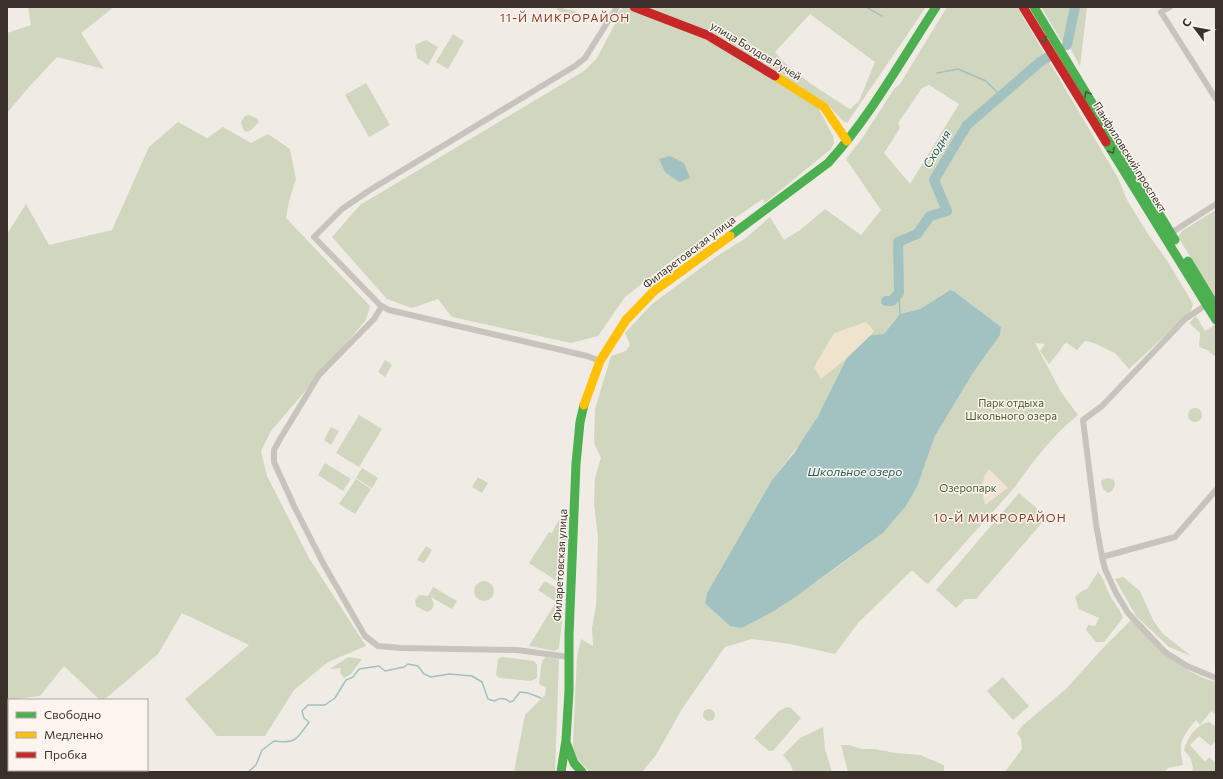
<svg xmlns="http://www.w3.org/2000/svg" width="1223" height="779" font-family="Commissioner,sans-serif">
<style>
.green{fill:#d1d6bf;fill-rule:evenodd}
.sand{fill:#efe3cc}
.plaza{fill:#eee3d5}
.water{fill:#a1c2c1}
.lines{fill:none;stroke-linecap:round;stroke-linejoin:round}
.stream{stroke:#a1c2c1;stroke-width:1.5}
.river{stroke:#a1c2c1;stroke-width:10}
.street{stroke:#c9c3be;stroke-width:6}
.fast{stroke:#4caf50;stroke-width:9}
.slow{stroke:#ffc107;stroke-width:9}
.jam{stroke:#c62828;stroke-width:9}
.oneway{stroke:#415c38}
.labels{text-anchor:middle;stroke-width:3;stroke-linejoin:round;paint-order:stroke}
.street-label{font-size:11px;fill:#3b302b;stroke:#fbf5ee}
.park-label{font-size:11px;fill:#4a5a2e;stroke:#fbf5ee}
.neighbourhood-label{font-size:12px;letter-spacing:1px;fill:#8c3b22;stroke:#fbf5ee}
.water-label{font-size:12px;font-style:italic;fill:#1f5a5e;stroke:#fbf5ee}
</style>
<rect width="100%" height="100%" fill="#f0ebe5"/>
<!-- green -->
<path class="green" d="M28 7H114L81 33 104 69 57 57 29 87 7 113V33L31 25Z
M555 7H563L564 9 575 11 579 17 562 14Z
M643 7H926L847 123 843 121 828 105 733 46ZM810 14 875 62 859 101 850 109C825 93 794 75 775 52Z
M947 7H1017L1118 178 1127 200 1148 234 1168 262 1193 304 1191 311 1129 369 1115 353 1094 343 1085 341 1077 350 1067 343 1064 344 1059 352 1049 364 1040 351 1045 344 1035 343 1061 392 1078 415C1054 434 1035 459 1017 484L1015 487 928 584 926 583 913 571H911L858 623 835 654 790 644 752 639 725 647 682 709 656 755 642 772H590C580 763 576 758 573 745L577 657 581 639 593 646 592 628 596 605 598 538 594 503 595 478 601 458 594 443 595 409 611 356 626 351 630 345 625 333 652 304 717 256 746 238 770 217 784 240 800 230 825 209 861 235 881 210 846 159 863 137 894 89 900 84ZM929 85 959 104 910 184 884 153 900 128 898 123 922 88ZM955 292 1001 327 1000 335 973 373 935 436 917 487 906 506 883 533C838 567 792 601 742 628L705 603 707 593 772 480 805 437 831 394 871 335 884 334 900 314 920 309 945 293Z
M1041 7H1087L1080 67 1065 37 1066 42 1064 45Z
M623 8H628L693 33 729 52 817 106 833 136 834 143 831 149 765 203 763 199 671 261 625 297 598 336 571 343 452 317 438 299 412 308 387 299 332 237 360 205 584 71 597 58 616 22 618 12Z
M453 34 464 41 448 69 436 62Z
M426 40 438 47 428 65 417 58 415 45Z
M366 83 390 125 369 137 345 95Z
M249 115 257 118 259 122 251 130 246 132 243 129 241 122 245 116Z
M178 122 207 138 223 127 251 143 268 134 290 149 296 179 289 201 286 218 370 306 366 320 271 431 261 451 267 476 309 558 366 646 328 662 294 690 265 736H217L185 699 249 645 182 613 158 654 104 700H100L64 666 40 696 7 700V234L26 204 49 245 112 230 149 147Z
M1216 210V298L1178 237 1182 231Z
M1196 316 1205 331 1215 325 1216 327V357L1207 350 1199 347 1200 333 1189 323Z
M385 360 392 365 385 377 378 372Z
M1188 415a7 7 0 1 1 14 0a7 7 0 1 1-14 0Z
M359 415 382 429 359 467 336 453Z
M331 427 339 431 331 445 324 440Z
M325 463 351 479 343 491 318 475Z
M362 468 378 478 372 488 356 478Z
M478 477 488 483 482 493 472 487Z
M1109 478 1114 480 1115 485 1112 491 1108 493C1103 490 1102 487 1101 481L1104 479Z
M356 479 371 489 355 514 339 504Z
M1019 493 1047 517 976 599H965L956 608 936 590Z
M563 512 568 516 564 581 560 583 529 563 549 532 552 533Z
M426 546 432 550 424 563 417 560Z
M1098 572C1105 579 1105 587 1110 595 1114 603 1120 609 1123 618L1104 642H1096L1086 630 1088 625 1095 626 1099 618 1079 609 1075 597 1082 591 1087 589Z
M1123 577 1140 591 1153 620 1162 633 1191 656 1169 647 1136 616 1115 579Z
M545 581C549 584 557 587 560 591 566 599 560 637 559 648L555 651 529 646 556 602 538 590Z
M474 591a10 10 0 1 1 20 0a10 10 0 1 1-20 0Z
M433 587 457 601 452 609 431 597 434 604 432 609 427 612 416 606 415 600 419 595 428 596Z
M1133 618C1157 644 1180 673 1216 682V715L1211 711 1200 725 1196 720C1182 737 1178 742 1183 765L1168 768 1164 772H1005L1022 749 1021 739 1017 733 1022 726 1067 688 1102 649Z
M348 657 362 659 351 674 344 678 340 673 341 668 330 669Z
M502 657 534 661 537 665V678L531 681 500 678 496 675 498 659Z
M546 657 559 659 555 771 554 772H514L525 715 545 695 546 688 539 684 542 661Z
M1003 677 1029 706 1013 720 987 691Z
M787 707 791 708 801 718 773 751H769L754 738 779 711Z
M703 715a6 6 0 1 1 12 0a6 6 0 1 1-12 0Z
M1209 722 1216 727V741L1211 746 1199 736 1190 745 1205 762 1209 757 1216 763V772H1187L1192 771 1193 768 1191 759 1184 750C1187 738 1197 724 1209 722Z
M823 727 825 749 832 772H793L791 765 783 755 800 738Z
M849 745 862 749H875L895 753 920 755 944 765V772H848L841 745Z
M7 752H9V770H52L54 772H7Z"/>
<!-- sand -->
<path class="sand" d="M866 322 874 331 871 335 847 358 821 379 814 367 834 333Z"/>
<!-- plaza -->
<path class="plaza" d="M989 469 1008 488 985 505 981 486 985 475Z"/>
<!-- water -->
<path class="water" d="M670 156 684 163 690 178 679 182 665 172 659 159Z
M950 290 955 292 1001 327 1000 335 973 373 935 436 917 487 906 506 883 533 791 600 772 612 742 628 730 626 705 603 707 593 772 480 794 453 818 416 847 358 871 335 884 334 900 314 920 309Z"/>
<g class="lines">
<!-- stream -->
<path class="stream" d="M866 7 882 16
M937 73 958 69 986 81 1001 96
M899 293 900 314
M248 772 256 765 262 750 274 741C296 744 297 739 309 722L304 718 302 711 308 705H325L335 698 346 680 353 677 359 669 379 666 385 671 404 667 408 664 418 666 424 674 431 677 449 674 472 676 482 682 488 699 494 701C500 698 504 697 510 702L513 701 520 692 528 693 541 698"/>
<!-- river -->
<path class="river" d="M1067 45 1075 7
M886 301H892L899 293 898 242 917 234 930 216 947 211 934 180 967 125 1040 62 1048 57"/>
<!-- street -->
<path class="street" d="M1170 7 1161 12 1216 99
M1171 233 1216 204
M1206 305 1185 319 1102 406 1083 420 1096 524 1102 557 1105 569 1116 593 1128 613 1165 652 1187 666 1216 678
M382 306 374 319 319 375 280 439 274 450V462L294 506 323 563 365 636 378 646 401 648 517 650 569 657
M600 361 587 356 389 310 380 305 314 237 342 209 370 190 575 66 585 58 617 7
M1102 557 1175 537 1216 490"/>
<!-- fast -->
<path class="fast" d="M1034 7 1175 240
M1106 142 1216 320
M730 236 828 163C870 117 902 59 936 7
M1188 261 1216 307
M566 742 574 763 582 772
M561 772 566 740 569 691V634L576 464 580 422 584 405"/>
<!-- slow -->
<path class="slow" d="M775 76 824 107 847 141
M584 405 600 361 626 320 654 291 730 236"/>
<!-- jam -->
<path class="jam" d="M634 7 707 35 775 76
M1023 7 1106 142"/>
</g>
<!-- one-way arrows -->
<defs><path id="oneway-chevron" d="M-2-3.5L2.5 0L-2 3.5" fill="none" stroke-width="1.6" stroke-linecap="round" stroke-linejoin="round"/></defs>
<g class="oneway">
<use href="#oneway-chevron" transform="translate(1044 40) rotate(58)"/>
<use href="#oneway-chevron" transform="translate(1087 94) rotate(-121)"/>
<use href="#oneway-chevron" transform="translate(1112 151) rotate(58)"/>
</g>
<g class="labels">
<!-- street labels -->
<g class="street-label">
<text transform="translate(756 51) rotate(31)" y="4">улица Болдов Ручей</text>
<text transform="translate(1130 157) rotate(58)" y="4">Панфиловский проспект</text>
<text transform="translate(689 252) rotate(-37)" y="4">Филаретовская улица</text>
<text transform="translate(560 565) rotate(-87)" y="4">Филаретовская улица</text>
</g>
<!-- park labels -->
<g class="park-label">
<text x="1011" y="407">Парк отдыха<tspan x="1011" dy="13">Школьного озера</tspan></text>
<text x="968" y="492">Озеропарк</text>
</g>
<!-- neighbourhood labels -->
<g class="neighbourhood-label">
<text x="565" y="22">11-Й МИКРОРАЙОН</text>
<text x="1000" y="522">10-Й МИКРОРАЙОН</text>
</g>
<!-- water labels -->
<g class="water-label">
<text transform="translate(937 149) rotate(-59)" y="4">Сходня</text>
<text x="855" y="476">Школьное озеро</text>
</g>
</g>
<!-- border -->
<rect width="1223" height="779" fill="none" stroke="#3b302b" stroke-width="16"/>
<!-- legend -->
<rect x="8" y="699" width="140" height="72" fill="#fbf5ee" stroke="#aea6a0"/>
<rect x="16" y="712" width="20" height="6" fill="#4caf50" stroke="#aea6a0"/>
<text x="44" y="719" font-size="12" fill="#3b302b">Свободно</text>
<rect x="16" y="732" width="20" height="6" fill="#ffc107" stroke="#aea6a0"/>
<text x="44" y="739" font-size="12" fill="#3b302b">Медленно</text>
<rect x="16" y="752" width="20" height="6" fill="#c62828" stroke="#aea6a0"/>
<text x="44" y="759" font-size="12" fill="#3b302b">Пробка</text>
<!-- north arrow -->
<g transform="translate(1195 28) rotate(302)" stroke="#fbf5ee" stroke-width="3" paint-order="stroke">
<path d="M0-3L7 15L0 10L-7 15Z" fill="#3b302b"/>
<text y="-6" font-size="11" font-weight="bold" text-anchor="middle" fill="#3b302b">С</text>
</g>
</svg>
